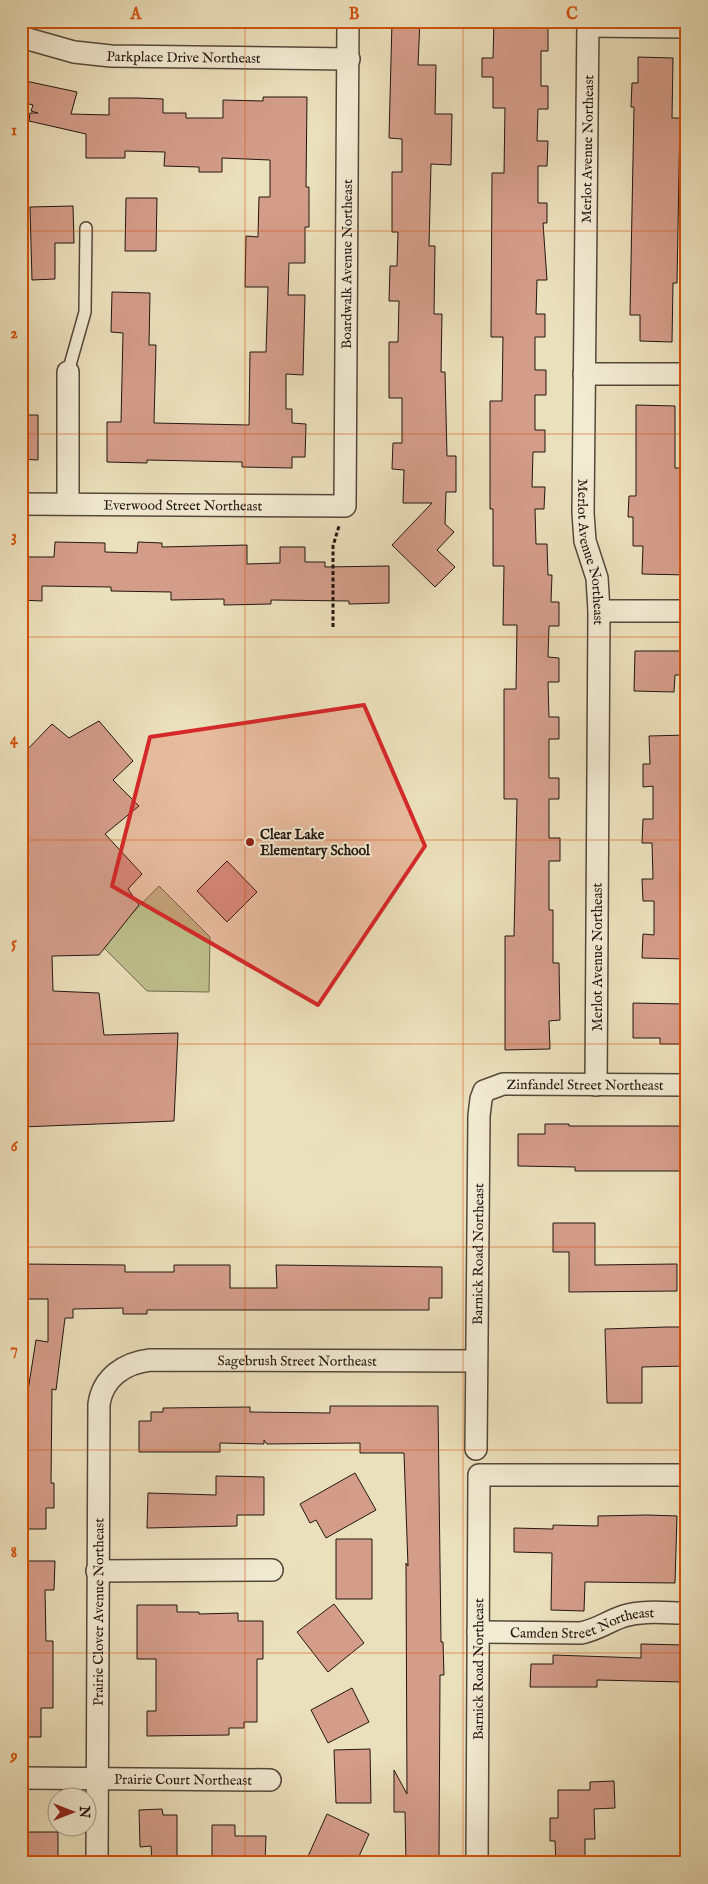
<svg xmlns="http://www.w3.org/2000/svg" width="708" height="1884" font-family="'IM FELL English',serif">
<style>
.green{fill:#bec08c;stroke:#706b4e}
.building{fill:#d49d8a;stroke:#231610}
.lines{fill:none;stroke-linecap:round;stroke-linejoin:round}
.service-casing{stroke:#55483b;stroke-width:14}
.minor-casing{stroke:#55483b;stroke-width:24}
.path{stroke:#231610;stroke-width:3;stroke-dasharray:4 2.5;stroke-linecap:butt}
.service{stroke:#f2ebd3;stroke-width:11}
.minor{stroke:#f2ebd3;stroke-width:21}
.marked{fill:#d62828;fill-opacity:0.2;stroke:#d62828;stroke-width:4;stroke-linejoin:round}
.grid{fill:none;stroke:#d4520c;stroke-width:1;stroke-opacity:0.55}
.poi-dot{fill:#8f2418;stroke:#f2ebd3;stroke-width:2}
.labels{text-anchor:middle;stroke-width:4;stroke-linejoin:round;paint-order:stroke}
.street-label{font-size:14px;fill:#231610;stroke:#f2ebd3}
.poi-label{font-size:14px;font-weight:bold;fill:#231610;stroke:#f2ebd3;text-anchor:start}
.neatline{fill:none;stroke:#d4520c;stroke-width:2}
.grid-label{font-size:16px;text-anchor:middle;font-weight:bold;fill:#d4520c}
</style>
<rect width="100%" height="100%" fill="#ebe0bc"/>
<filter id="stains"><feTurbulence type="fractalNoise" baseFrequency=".004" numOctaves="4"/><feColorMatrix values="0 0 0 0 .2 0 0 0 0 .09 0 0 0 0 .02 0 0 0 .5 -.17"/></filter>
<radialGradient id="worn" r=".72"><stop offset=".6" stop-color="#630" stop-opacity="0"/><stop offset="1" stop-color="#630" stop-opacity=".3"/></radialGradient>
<!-- green -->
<path class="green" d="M159 886 210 937 209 992 147 991 101 945Z"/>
<!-- building -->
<path class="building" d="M392 21H420L418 65H436L435 114H452L451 165 431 164 429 246H435L434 314H442L441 372H445L447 456H456V492H446L445 524 454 532 437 550 455 567 435 587 392 545 432 503H403L404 470 392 469 393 443H402V398H389V342H398L399 301H389L390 266H397L398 232H392V172H402V139L389 138Z
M494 21H536V28H548V51H541V86H548V109H538L537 141H548L547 166H538V203H547V223H543L547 280H537L536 314H545V337H535V370H546V395H535V430H545V452H533L532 487H545L544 509H535L536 544H547L548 575H552L551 602H559V626H549L548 657 559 658V682H548L549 717H559V739H549V778H559V799H549V838H560V861H549V910H553V963H559L560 1020 549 1021 550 1049 505 1050V936H514L517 799H504V689H516L517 625H503L504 566H493V509H490V401H502L503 337H491L492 173H504L505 108H493V77H482V58H493Z
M638 57 673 58 672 118H680L677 283H673L672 342 640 341V315H630L634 107H631L632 83H638Z
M21 80 77 92 71 114 109 115V98H138L163 99V113H186V118H223V100L263 101V97H307L306 187H309V227H305V263H289L288 295H305L303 375 286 374V409H292V423L306 424 305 457H292V468L242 467V462L147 460V463L107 462V422H121L123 333 111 332 112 292 150 293 149 345H156L154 423 249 425 250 352H266L268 287H245L246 236 258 237 259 197H270V160L222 158V172H199V167L164 166 165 152 125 151V158H86V134L29 121 30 113H38L31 111 33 105 21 102Z
M126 198H157L156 251H125Z
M73 206 74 243H55V279L32 280 30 207Z
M636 405 675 406V468H685L683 525H687V575L642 574 643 546H633V517H628L629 496H636Z
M21 415H38V460L21 459Z
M55 542 105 543V552L137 553 138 542 162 543V547L247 545V564L280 563V547H305V562H325V567L389 566V603L349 604V601L271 600V604L224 605V599L171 600V592L111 591V587L42 586V601L21 600V557H54Z
M635 651H685V675H675L674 692 634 691Z
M99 721 133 761 113 780 139 806 105 834 142 874 128 889 139 905 99 955 52 956 53 991 99 993 104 1035 178 1033 174 1121 21 1127V756L52 724 69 738Z
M687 735V959L642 958 643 934 654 935V901H643L642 879H653L652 843H642L643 819H653V786L643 787V764H650L649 736Z
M227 861 257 892 227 922 197 891Z
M633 1003 684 1004V1044H660V1038H633Z
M545 1124H569V1126H687V1171H575V1167L518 1166V1134H545Z
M553 1223H595V1265L677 1264V1291L569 1292V1252H553Z
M21 1264 125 1265V1272H174V1265H230V1288H277L276 1265 442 1267V1298H429V1310H147V1314H123V1308L73 1309V1318H65L56 1390 52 1389 51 1483H54V1508H46V1529H21V1483H25L26 1438H21V1403H26L36 1340 48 1342V1299H21Z
M666 1327H687V1366L642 1367V1403H607L605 1329Z
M330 1406H438L441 1642H443L444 1675H440L439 1863H406L405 1812H394V1770L407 1794 406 1563 408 1566 404 1453H360V1443L267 1444 264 1440V1444L220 1443V1452H139V1421H151V1412H163V1408L250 1407V1412L330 1413Z
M355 1473 376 1510 326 1538 316 1520 310 1523 300 1504Z
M216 1476 264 1477V1515H237V1526L147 1528 148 1493 216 1495Z
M647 1515 677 1516 675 1583 585 1582 584 1611 551 1610 552 1553 514 1552V1528L553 1529V1525L598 1526V1516Z
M336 1539H372V1599H336Z
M21 1561H55L54 1590H45L46 1641H53V1708H41V1737H21Z
M334 1604 364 1643 328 1672 297 1632Z
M137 1605H177V1612H199V1614L238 1613V1621H263V1659H257V1722H244V1728H229V1735L147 1736V1711H156V1659H137Z
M641 1644 684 1645 683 1682 597 1680V1687H530L531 1664H553V1655L641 1658Z
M352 1688 369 1722 328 1743 311 1710Z
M370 1749 371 1803H336L334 1750Z
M614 1781 615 1808 594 1809 595 1839H585V1863H556L555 1841H550V1818H558V1790H590V1782Z
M162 1809 163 1815H177V1863H152L151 1846 140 1847 139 1810Z
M327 1814 369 1834 356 1863H305Z
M212 1825H235V1836H266L265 1863H212Z
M21 1832H58V1863H21Z"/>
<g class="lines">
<defs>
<path id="service" d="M68 372 85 312 86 228"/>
<g id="minor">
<path id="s1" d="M588 21 583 513 585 541 597 578 599 611 596 1085"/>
<path d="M588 26 687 27"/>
<path id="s2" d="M21 37 74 52 111 56 349 59"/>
<path d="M584 374H687"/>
<path id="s3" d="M21 504 345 506 348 21"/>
<path d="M68 504V372"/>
<path d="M599 611H687"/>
<path id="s4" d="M476 1449 479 1116 481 1099 484 1091 503 1084 687 1085"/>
<path d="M97 1571 272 1570"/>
<path id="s5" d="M478 1632 581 1633C600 1629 608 1621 624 1616 643 1610 667 1613 687 1613"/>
<path id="s6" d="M21 1778 270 1780"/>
<path id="s7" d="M97 1863 99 1404C103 1377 125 1363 150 1360L476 1361"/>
<path id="s8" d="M477 1863 479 1475H687"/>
</g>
</defs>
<!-- service casing -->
<use href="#service" class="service-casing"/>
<!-- minor casing -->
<use href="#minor" class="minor-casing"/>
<!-- path -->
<path class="path" d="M333 627V546L339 526"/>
<!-- service -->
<use href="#service" class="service"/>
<!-- minor -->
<use href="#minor" class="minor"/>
</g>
<!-- marked area -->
<path class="marked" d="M364 705 425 846 318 1005 112 886 150 737Z"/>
<!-- grid -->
<path class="grid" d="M245 21V1863M463 21V1863M21 231H687M21 434H687M21 637H687M21 840H687M21 1044H687M21 1247H687M21 1450H687M21 1653H687"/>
<!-- markers -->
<circle class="poi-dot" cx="250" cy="842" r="5"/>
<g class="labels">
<!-- street labels -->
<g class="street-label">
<text dy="5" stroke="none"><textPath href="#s2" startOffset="165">Parkplace Drive Northeast</textPath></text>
<text transform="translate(587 149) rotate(-89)" y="5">Merlot Avenue Northeast</text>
<text dy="5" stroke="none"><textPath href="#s3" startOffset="566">Boardwalk Avenue Northeast</textPath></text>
<text dy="5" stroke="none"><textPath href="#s3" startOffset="162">Everwood Street Northeast</textPath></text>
<text dy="5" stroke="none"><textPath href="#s1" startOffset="532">Merlot Avenue Northeast</textPath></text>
<text transform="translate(597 957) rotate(-90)" y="5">Merlot Avenue Northeast</text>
<text dy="5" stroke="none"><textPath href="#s4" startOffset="461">Zinfandel Street Northeast</textPath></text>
<text dy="5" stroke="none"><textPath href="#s4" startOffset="195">Barnick Road Northeast</textPath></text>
<text dy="5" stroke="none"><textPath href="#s7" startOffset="679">Sagebrush Street Northeast</textPath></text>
<text dy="5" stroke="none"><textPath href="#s7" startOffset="251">Prairie Clover Avenue Northeast</textPath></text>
<text dy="5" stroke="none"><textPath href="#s5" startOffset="106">Camden Street Northeast</textPath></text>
<text dy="5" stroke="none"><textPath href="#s8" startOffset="194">Barnick Road Northeast</textPath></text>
<text dy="5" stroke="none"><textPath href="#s6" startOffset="162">Prairie Court Northeast</textPath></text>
</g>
<!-- poi labels -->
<g class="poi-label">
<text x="260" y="839">Clear Lake<tspan x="260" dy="16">Elementary School</tspan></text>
</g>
</g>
<!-- margin -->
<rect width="708" height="1884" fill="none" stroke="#ebe0bc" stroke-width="55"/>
<!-- north arrow -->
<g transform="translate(72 1812) rotate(90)"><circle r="24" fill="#f2ebd3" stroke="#9f9685"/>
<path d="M0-4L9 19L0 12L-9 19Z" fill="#8f2418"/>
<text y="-8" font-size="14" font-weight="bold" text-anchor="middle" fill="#231610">N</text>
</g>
<rect x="28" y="28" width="652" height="1828" class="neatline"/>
<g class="grid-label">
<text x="136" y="19">A</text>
<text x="354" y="19">B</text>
<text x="572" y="19">C</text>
<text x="14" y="135">1</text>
<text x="14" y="338">2</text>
<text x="14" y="541">3</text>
<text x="14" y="744">4</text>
<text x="14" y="948">5</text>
<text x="14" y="1151">6</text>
<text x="14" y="1354">7</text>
<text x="14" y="1557">8</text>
<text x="14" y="1761">9</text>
</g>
<rect width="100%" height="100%" filter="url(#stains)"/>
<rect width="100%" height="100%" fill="url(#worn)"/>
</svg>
